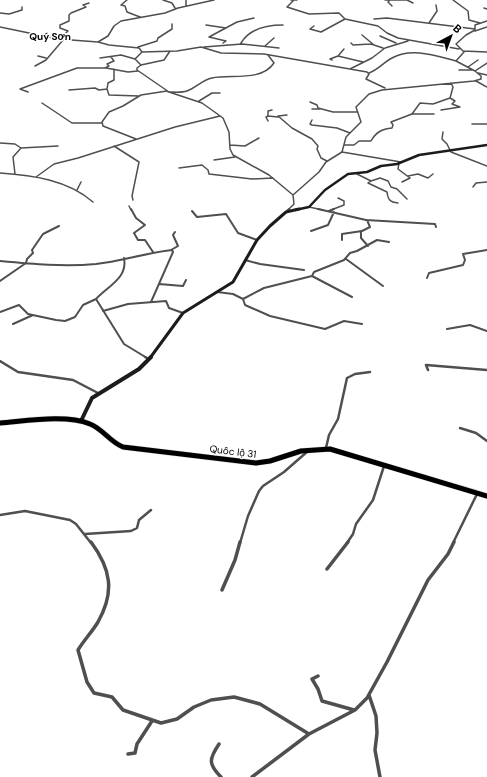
<svg xmlns="http://www.w3.org/2000/svg" width="487" height="777" font-family="'DM Sans',sans-serif">
<style>
.lines{fill:none;stroke-linecap:round;stroke-linejoin:round}
.highway-casing{stroke:#dbdbdb;stroke-width:6}
.street-far3{stroke:#4f4f4f;stroke-width:1.5}
.street-far2{stroke:#4f4f4f;stroke-width:2}
.street-far1{stroke:#4f4f4f;stroke-width:2.5}
.street{stroke:#4f4f4f;stroke-width:3.5}
.secondary-far2{stroke:#1c1c1c;stroke-width:2.5}
.secondary-far1{stroke:#1c1c1c;stroke-width:3}
.secondary{stroke:#1c1c1c;stroke-width:4}
.highway{stroke:#000;stroke-width:5}
.labels{text-anchor:middle;stroke-width:3;stroke-linejoin:round;paint-order:stroke}
.far-quarter-label{font-size:10px;font-weight:bold;fill:#000;stroke:#fff}
.street-label{font-size:10px;fill:#000;stroke:#fff}
</style>
<rect width="100%" height="100%" fill="#fff"/>
<g class="lines">
<defs>
<path id="highway" d="M0 423C26 421 66 414 90 424 103 429 110 442 123 447L256 463 270 461 301 451 330 449 487 496"/>
</defs>
<!-- highway casing -->
<use href="#highway" class="highway-casing"/>
<!-- street-far3 -->
<path class="street-far3" d="M127 0 121 5 125 6 127 12 140 17
M163 0 172 3 175 8
M186 0V6
M291 0H297
M385 0H407L413 3
M453 0 468 11 469 20 480 23
M293 1 287 7 309 14 339 13 345 19 378 26 387 33 398 38 459 49
M389 1 388 2 392 6
M484 8 487 9
M0 13 9 14 22 10V7
M374 19 387 18 475 29
M429 23 437 11 436 5
M206 25 226 28
M314 26 310 29 321 32 345 19
M0 27 58 39 98 42 109 45 139 48 142 52 135 59 141 65 137 68V70L169 92 202 103 223 118 229 132 230 149 233 155 269 175 293 195 294 204 288 210
M475 31 487 27
M362 35 374 45
M380 36 396 43
M59 39 68 31 60 28V25L69 21V15L71 13 86 7 83 5 89 3
M98 42 108 36 114 26 121 21 165 13 178 8 214 0
M223 43 226 41 209 37 237 22 254 18
M241 43C250 28 267 25 283 25
M351 43 353 45 371 44 383 48
M265 46 274 38
M138 47 157 41 158 38 172 29V24
M204 47 242 44 279 48
M463 51 487 52
M142 52 177 51 201 47 221 53 264 54 367 72 369 74 366 79 385 88
M38 56 46 58
M338 56 363 62
M100 58 121 55 135 59
M332 60 330 59 338 56 344 49
M141 65 164 60 170 51
M35 66 46 60 63 40
M468 67 478 60
M105 68 109 66 107 64 114 61 111 57
M114 69V80L108 83 107 89 109 95 139 96
M350 69 372 58 385 48 408 41
M459 70H472
M475 71 487 63
M369 73C378 70 384 62 392 58 412 47 436 56 456 61
M478 73 487 75
M476 81 487 87
M69 90 95 88 99 90 107 89
M28 92 20 89 77 68H106L128 72 138 71
M168 92C174 92 181 93 187 91 196 88 202 80 212 78 231 74 261 82 274 63L268 55
M199 101 212 93H220
M310 102 317 105 318 108 333 112H357
M42 103 72 123H102
M312 109H320
M272 110 268 111V116L278 117
M441 110 460 107 452 104 455 101 450 98
M411 114H434
M287 115 278 116 292 128 312 139 318 146 317 149 321 158 327 161
M268 116 266 117 268 121
M312 120 310 124 312 125 337 128 350 133
M472 124H487
M443 132 442 139 447 144 451 152 487 166
M136 139 103 126 102 122 109 112 123 106 141 95 167 91
M0 143 15 144 21 148 13 157 15 174
M230 145 245 146 259 138
M344 145H354L359 141H371C376 132 382 129 392 128L393 125 391 122 412 114 420 103 433 104 450 98 453 87 451 83
M114 146 139 162 132 196 133 200
M21 148 58 146
M342 152 401 162
M214 160 235 157
M399 163 398 169 410 178 402 182
M179 168 202 165 208 170 209 174 252 179 273 178
M0 173C32 175 68 180 93 202
M357 174 371 181 380 178 388 181 391 187 397 189 407 199
M408 176 418 174 428 178 433 174
M36 177 54 164 78 158 175 127 220 116
M371 181 368 183 387 192C388 200 390 202 398 203
M473 187 476 183 487 182
M77 190 81 182
M293 195 319 172 326 162 342 152 346 137 361 122 356 107 369 94 382 90 474 81 481 79V76L475 71 456 61 464 52 456 44 466 35 475 30V25L487 21
M129 206 131 210
M309 207 323 210
M331 210 344 205V201L338 198"/>
<!-- street-far2 -->
<path class="street-far2" d="M131 209 136 218 145 225 134 233 138 240H145L153 252
M318 209 366 220 435 224 436 227
M192 211 197 217 226 214 238 233 257 240
M287 211 289 209
M329 211 334 209
M311 231 328 225 334 212
M361 231V238L368 246
M342 240V234L362 231 370 227 367 220
M171 250 178 246 173 235 175 232
M124 258C128 278 108 286 96 299L124 344 147 358
M346 259 383 286
M245 260 260 264 304 270
M0 261C32 264 64 267 96 264 121 261 146 253 172 250L173 252 151 302
M312 276 314 272 344 260 350 253 357 251 377 240 389 242
M427 278 429 273 463 265 465 260 463 254 487 250
M0 281 26 263 27 259 33 253 32 250 43 234 59 226
M159 284 183 286 186 280
M217 292 233 294 243 299 245 305 270 316 325 329 344 321 362 324
M243 299 264 288 312 276 352 297
M103 311 128 304 166 301 169 308 183 313
M0 312 19 305 28 314 56 320 65 321 75 317 83 305 96 299
M13 324 33 315
M447 329 470 325 487 331"/>
<!-- street-far1 -->
<path class="street-far1" d="M145 357 149 359
M0 361 18 372 73 380 98 393
M428 370 426 365 487 370
M460 428 476 433 487 441
M326 448 329 435 338 419 347 378 355 374 370 372
M0 515 25 511 70 520 76 524 91 543
M85 534 131 531 137 528 139 520 151 510
M240 543 248 516 259 491 263 486 284 472 308 451
M347 543 353 534 356 524 373 500 384 466
M453 543 477 494"/>
<!-- street -->
<path class="street" d="M91 542C111 569 115 592 98 622 92 632 84 640 78 650L87 682 94 693 112 697 123 710 161 723 177 719 194 707 211 700 234 697 260 704 309 734
M327 569 348 542
M222 590 235 560 240 542
M318 676 312 679 318 689 322 701 354 710
M369 695 376 716 377 733 375 750 380 777
M219 744C209 759 208 764 221 777
M128 754 135 753 137 744 152 721
M252 777 309 734 355 710 367 698 387 662 428 580 448 554 454 542"/>
<!-- secondary-far2 -->
<path class="secondary-far2" d="M295 210 309 207 325 190 348 174 367 172 381 166 397 164 419 155 487 145"/>
<!-- secondary-far1 -->
<path class="secondary-far1" d="M150 358 183 313 233 282 257 240 270 226 286 212 299 209"/>
<!-- secondary -->
<path class="secondary" d="M81 421 92 398 139 369 151 357"/>
<!-- highway -->
<use href="#highway" class="highway"/>
</g>
<g class="labels">
<!-- far-quarter labels -->
<g class="far-quarter-label">
<text x="50" y="40">Quý Sơn</text>
</g>
<!-- street labels -->
<g class="street-label">
<text transform="translate(233 451) rotate(7)" y="4">Quốc lộ 31</text>
</g>
</g>
<!-- north arrow -->
<g transform="translate(451 36) rotate(41)" stroke="#ffffff" stroke-width="3" paint-order="stroke">
<path d="M0-3L7 15L0 10L-7 15Z" fill="#000000"/>
<text y="-6" font-size="11" font-weight="bold" text-anchor="middle" fill="#000000">B</text>
</g>
</svg>
